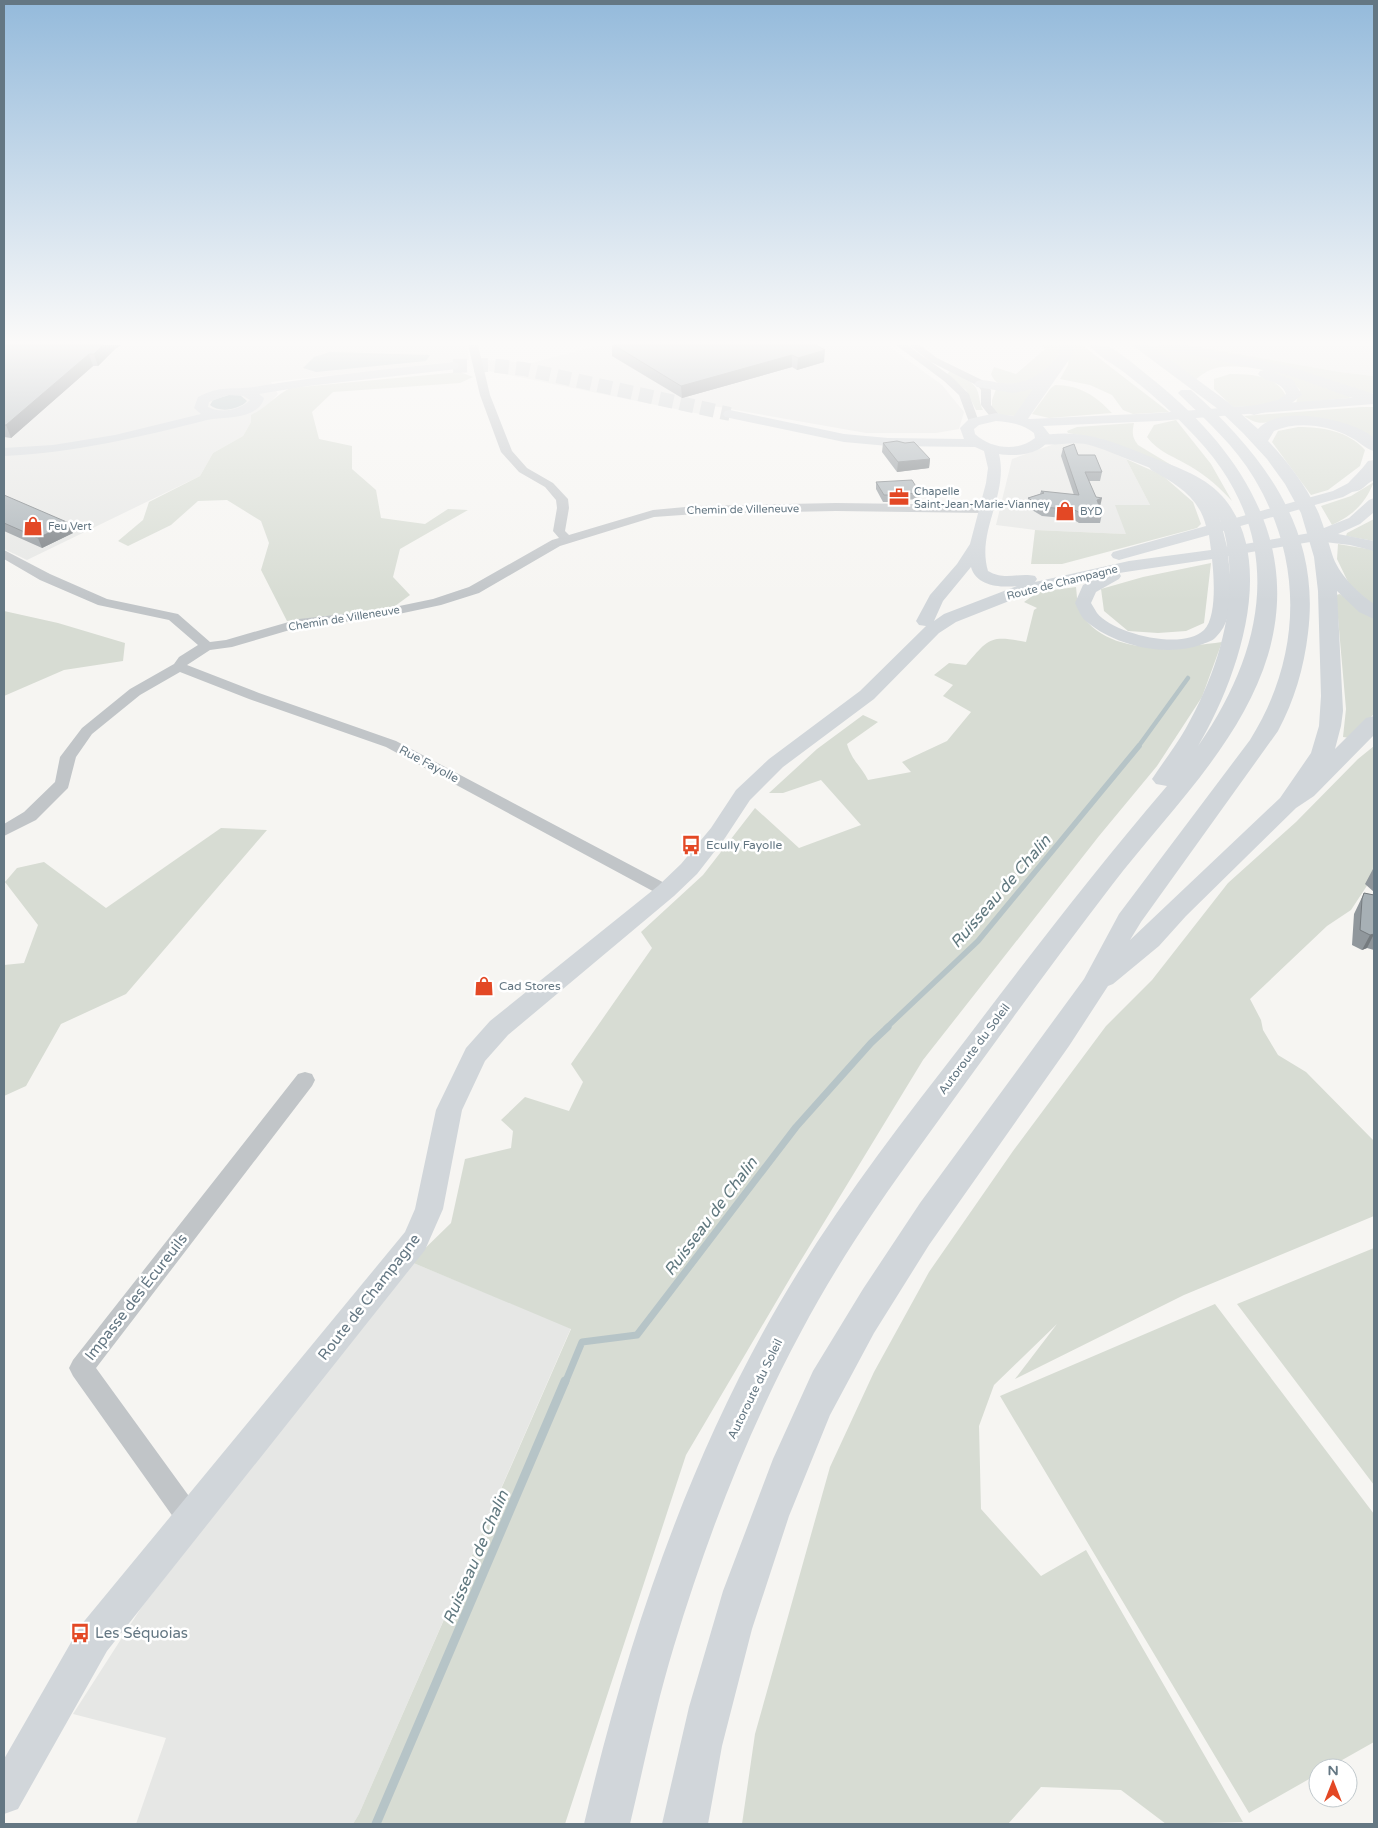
<svg xmlns="http://www.w3.org/2000/svg" width="1378" height="1828" font-family="'Varela Round',sans-serif">
<style>
.built{fill:#e6e7e5}
.green{fill:#d7dcd3}
.water{fill:#b6c4c7}
.lines{fill:none;stroke-linecap:round;stroke-linejoin:round}
.stream-far3{stroke:#b6c4c7;stroke-width:4.5}
.stream-far2{stroke:#b6c4c7;stroke-width:5.5}
.stream-far1{stroke:#b6c4c7;stroke-width:7}
.stream{stroke:#b6c4c7;stroke-width:9}
.major-tunnel{stroke:#cacfd1;stroke-width:14;stroke-dasharray:14 7;stroke-linecap:butt}
.minor{fill:#c1c5c8;fill-rule:evenodd}
.major{fill:#d1d6da;fill-rule:evenodd}
.highway{fill:#d1d6da;fill-rule:evenodd}
.wall{fill:#90979c}
.shaded-wall{fill:#757b7f}
.building{fill:#a7b0b5;stroke:#757b7f}
.labels{text-anchor:middle;stroke-width:5;stroke-linejoin:round;paint-order:stroke}
.far-poi-label{font-size:11px;fill:#647783;stroke:#fff;text-anchor:start}
.far-street-label{font-size:11px;fill:#647783;stroke:#fff}
.street-label{font-size:12px;fill:#647783;stroke:#fff}
.poi-label{font-size:12px;fill:#647783;stroke:#fff;text-anchor:start}
.near-street-label{font-size:15px;fill:#647783;stroke:#fff}
.near-poi-label{font-size:15px;fill:#647783;stroke:#fff;text-anchor:start}
.near-water-label{font-size:16px;font-style:italic;fill:#60787f;stroke:#fff}
</style>
<rect width="100%" height="100%" fill="#f6f5f2"/>
<!-- built -->
<path class="built" d="M4 345H467L469 360 271 382 278 394 264 409 252 415 251 422 243 436 213 453 200 476 27 560 4 549Z
M600 345H887L942 385 964 412 959 429 936 433H866L713 406 705 415 489 371 486 360 532 363Z
M1184 345H1374V376L1340 372Z
M1063 441 1092 443 1126 459 1150 505 1126 534 1035 530 996 525 1012 459Z
M411 1262 571 1328 359 1814 353 1824H136L166 1738 73 1714 141 1608Z"/>
<!-- green -->
<path class="green" d="M1041 345H1057L1060 352C1047 373 1034 383 1009 384 999 385 995 383 991 374L994 367 1016 374 1045 349Z
M1070 345H1082L1169 412 1133 414 1123 410 1112 395 1090 385 1060 379 1068 365Z
M1153 345 1287 371 1353 396 1349 398 1296 403 1300 390C1297 387 1293 382 1288 379 1272 369 1235 364 1216 368 1208 370 1201 375 1195 380L1148 346Z
M1187 345 1340 372 1374 376V393L1368 394Z
M950 371C958 376 974 381 977 390 980 396 979 403 983 410H976L966 390 946 375Z
M460 372 473 377 460 383 333 392 312 412 319 439 352 446V469L376 490 381 518 425 524 448 509 468 510 400 549 393 577 410 595 391 609 287 621 261 570 269 543 261 521 227 500 198 501 171 525 128 546 118 541 143 520 149 502 200 476 213 453 243 436 251 422V415C266 408 275 396 290 388Z
M1230 374C1252 374 1277 375 1287 398L1258 406 1233 407 1214 389V379Z
M1055 385C1080 385 1096 396 1112 413L1049 418 1032 414 1051 388Z
M1036 386 1015 416 1000 415 992 408V400L996 389Z
M1362 407H1374V441L1353 428 1271 421C1259 425 1254 422 1244 416Z
M1176 420 1211 464 1232 501C1220 488 1208 477 1193 468 1176 457 1159 453 1147 437L1154 425Z
M1134 423C1132 433 1132 437 1138 445L1191 477 1101 439 1068 433 1067 431 1077 427Z
M1298 427C1323 427 1348 431 1365 450L1360 466 1328 490 1311 495 1272 442 1278 431Z
M1126 459 1162 475 1193 502 1201 524 1197 528 1062 564H1031L1035 530 1126 534 1115 505H1150Z
M1374 482C1364 505 1354 514 1332 525L1321 506 1351 496Z
M1374 519V541L1346 536 1347 533Z
M1338 544 1374 550V606L1349 584 1337 559Z
M1211 563 1204 623 1186 631 1158 633 1128 631 1104 611 1101 589 1143 577Z
M1076 587C1077 595 1077 607 1081 614 1111 658 1177 648 1222 642L1202 697 1157 766 1099 836 923 1060 792 1275 686 1455 565 1824H353L359 1814 571 1329 411 1262 451 1223 465 1159 511 1148 513 1131 501 1120 525 1097 569 1111 583 1082 571 1064 652 948 641 932 703 875 755 808 799 848 861 825 821 780 783 793H769L817 749 863 715 878 722 847 744C852 761 861 766 868 780L911 772 902 762 947 741 971 712 943 696 953 685 934 675 949 663 966 665C989 638 990 635 1026 642L1034 610 1037 608 1024 602 1038 592Z
M1340 594 1374 618V714L1350 738 1343 737 1346 709 1336 595Z
M4 611 58 623 125 643 123 661 64 670 4 696Z
M1374 746V875L1351 910 1327 926 1250 999 1261 1020 1263 1030 1278 1055 1306 1072 1374 1141V1216L1184 1295 1015 1379 1057 1324 994 1385 979 1426 981 1509 1041 1576 1086 1550 1243 1822 1166 1824 1121 1790 1041 1787 1008 1824H742L755 1734 830 1467 874 1372 929 1272 1013 1151 1106 1026 1152 980 1228 883 1296 822 1358 759Z
M221 828 267 830 126 994 61 1024 26 1086 4 1096V965L24 963 38 925 5 882 17 868 44 862 106 908Z
M1374 1248V1485L1237 1304Z
M1215 1304 1374 1514V1742L1328 1768H1318V1774L1249 1813 1000 1396Z"/>
<!-- water -->
<path class="water" d="M330 352 430 355 426 361 316 372 303 368 314 357Z
M229 395H240L247 401C239 410 219 413 210 405L213 400Z"/>
<g class="lines">
<!-- stream-far3 -->
<path class="stream-far3" d="M1138 747 1188 678"/>
<!-- stream-far2 -->
<path class="stream-far2" d="M886 1028 978 941 1139 746"/>
<!-- stream-far1 -->
<path class="stream-far1" d="M565 1383 582 1342 637 1335 796 1127 871 1043 888 1027"/>
<!-- stream -->
<path class="stream" d="M376 1824 565 1381"/>
<!-- major-tunnel -->
<path class="major-tunnel" d="M453 366 488 365 524 369 730 414"/>
<!-- minor -->
<path class="minor" d="M468 345H478L490 395 512 451 527 468 553 483 568 499 569 508 565 531 569 535 653 510 696 506 836 503 986 505 992 509 986 513 836 511 696 514 654 517 560 546 479 593 441 605 380 618 300 627 232 647 210 650 187 665 259 693 396 741 672 887 675 891 672 895 666 897 660 895 386 747 249 699 180 672 140 695 92 734 76 757 68 788 36 820 4 836V824L24 812 55 782 60 757 82 728 130 689 174 664 179 657 198 645 169 620 98 605 40 580 4 559V550L50 574 107 599 178 614 210 642 226 640 299 619 380 610 433 599 469 587 552 540 559 538 553 531 557 508 556 500 545 487 519 472 501 452 480 395Z
M896 345H907L952 377 969 394 979 422 978 424H970L969 422 959 395 944 381Z
M909 345H920L937 358 986 382 991 390V405L1001 417 1000 419H992L981 405V390L978 386 931 362Z
M305 1072 312 1074 315 1080 312 1086 96 1368 199 1510 203 1519 199 1528 190 1532 181 1528 73 1376 69 1368 73 1360 298 1074Z"/>
<!-- major -->
<path class="major" d="M453 362 457 363 459 366 457 369 308 386 259 394 264 398C263 404 258 409 252 412 238 419 222 417 207 420 140 437 74 453 4 456V448L53 445 115 435 201 414 194 408 198 397C221 385 231 390 254 387 320 376 387 369 453 362ZM228 395 243 396 250 400C240 410 221 414 208 407L209 402Z
M1374 396V404L1158 421 1043 426 1050 435C1046 455 1015 457 999 454 1009 495 976 531 988 571 1005 581 1019 572 1035 576L1037 579 1035 582 1129 561 1211 550 1209 535 1119 560 1113 558 1111 555 1113 552 1206 526C1199 497 1175 483 1151 470L1149 467 1151 464 1156 463C1183 469 1213 495 1221 522L1333 491 1374 470V480L1343 497 1223 531 1227 547 1310 533 1324 528 1349 518 1369 500 1374 498 1373 513 1360 524 1338 534 1374 541V551L1350 545 1316 541 1228 556C1231 581 1236 618 1216 637 1213 641 1207 642 1203 644 1167 658 1116 646 1087 622 1081 618 1078 609 1075 603L1083 585 1099 577 1024 595 956 622 939 633 874 699 783 767 750 800 725 838 697 874 674 896 508 1035 485 1061 462 1110 443 1209 425 1250 107 1651 18 1809 4 1814V1759L81 1625 405 1232 415 1209 436 1110 466 1048 490 1021 658 886 681 864 711 828 736 790 769 759 860 691 926 626 919 625 916 621 930 595 957 564 970 544 986 483 988 468 984 451 975 447 888 446 844 442 725 417 723 414 725 411 730 410 844 434 888 438 964 439 960 428 969 419 996 413 1030 419 1158 413ZM996 421C1010 422 1023 424 1034 433L1035 438C1018 452 991 449 975 434L974 429 979 425ZM1212 559C1214 576 1217 617 1204 630 1183 651 1114 634 1097 613 1095 610 1093 606 1091 603L1096 592 1119 579 1121 576 1119 573ZM971 567C976 586 1000 588 1017 586L944 614 934 621 943 601Z"/>
<!-- highway -->
<path class="highway" d="M1058 345H1072L1073 354 1025 423H1013L1011 420 1033 389 1013 393 977 387 974 384 977 381C984 379 992 382 1000 383 1026 386 1044 374 1059 354Z
M1089 345C1091 345 1105 345 1107 346 1117 349 1146 374 1156 382 1241 451 1301 543 1268 655 1241 744 1167 813 1112 885 1046 971 983 1059 920 1146 877 1205 836 1266 802 1330 748 1430 707 1537 674 1646 656 1705 644 1765 630 1824H584C626 1645 686 1464 779 1304 833 1211 898 1127 964 1042 1030 955 1096 869 1167 786L1156 784 1152 779C1163 762 1176 746 1186 728 1214 678 1234 620 1229 562 1227 541 1224 521 1211 505 1191 482 1162 473 1135 462 1121 457 1107 450 1093 446 1073 439 1054 448 1036 443L1034 440 1036 437C1076 427 1110 440 1146 455 1173 466 1202 474 1222 496 1280 561 1236 682 1198 746 1272 640 1286 525 1187 428 1168 408 1147 390 1125 373 1114 364 1098 357 1089 345Z
M1132 345H1149L1172 361 1229 403 1258 429C1278 404 1353 419 1374 438V451C1365 449 1359 441 1350 437 1328 425 1297 421 1274 431L1268 441C1288 462 1307 487 1319 514 1324 527 1328 541 1332 554 1338 574 1358 593 1374 604V619L1359 612 1337 591 1343 711 1341 726 1335 749 1366 718 1374 716V735L1314 796 1296 808 1186 916 1159 946 1113 984 1108 986 1069 1046 929 1245 874 1333 830 1415 789 1516 752 1629 722 1746 708 1824H662L689 1707 723 1591 773 1459 813 1371 863 1289 920 1203 1084 979 1119 914 1250 740C1302 657 1304 561 1254 478 1235 446 1207 421 1181 396L1178 393 1181 390H1191C1264 455 1321 530 1308 633 1304 668 1294 701 1278 731L1141 922 1130 940 1280 798 1311 753 1319 726 1321 696 1318 591 1314 557 1301 513 1285 484 1267 459 1243 433 1218 409Z
M1157 345H1188L1288 366 1374 394V404C1339 396 1306 378 1271 371L1293 380 1302 395 1288 406 1254 415 1248 413 1246 410 1248 407 1278 400 1286 394C1281 380 1265 383 1258 374L1260 371 1264 370 1164 349Z
M1374 460 1373 479C1365 486 1360 494 1348 491L1345 487C1352 478 1361 471 1368 461Z"/>
</g>
<!-- wall -->
<path class="wall" d="M4 345 114 350 98 366H93L11 438 4 437Z
M612 345H816L824 362 797 370 792 367 682 398 612 356Z
M883 443 930 459 929 468 897 472 882 452Z
M1063 448 1078 455 1102 472 1100 481H1089L1100 507H1099L1102 514 1100 523H1079L1068 516 1063 518 1042 516 1027 507 1028 498 1040 494 1041 491 1074 495 1061 456Z
M876 482 920 493 919 499 905 500 904 502H883L876 489Z
M4 495 73 533 42 548 4 531Z
M1373 869H1374V892L1365 884Z
M1364 893 1374 895V950L1367 948 1362 950 1352 945 1354 914Z"/>
<!-- shaded-wall -->
<path class="shaded-wall" d="M103 345H121L114 350 98 366 94 354Z
M825 350 824 362 797 370 798 358Z
M89 354 93 366 11 438 6 425Z
M792 355V367L682 398 681 386Z
M930 459 929 468 897 472 898 462Z
M1102 498 1100 507 1094 508 1097 500Z
M1071 508 1068 516 1063 518 1065 509Z
M69 523 73 533 42 548 38 538Z
M1374 934 1367 948 1362 950 1370 935Z"/>
<!-- building -->
<path class="building" d="M4 345H103L94 354H89L6 425H4Z
M614 345H816L825 350 798 358 792 355 681 386Z
M897 441 905 443 914 442 930 459 898 462 883 443Z
M1074 444 1078 455H1095L1102 472H1085L1096 497 1102 498 1097 500 1102 514H1082L1071 508 1065 509 1043 507 1028 498 1044 493 1041 491 1079 495 1063 448Z
M912 480 920 493 904 494 905 495H884L876 482Z
M4 495 69 523 38 538 4 523Z
M1364 893 1374 895V934L1370 935 1360 930 1362 899Z"/>
<!-- sky -->
<linearGradient id="sky" x2="0" y2="1"><stop stop-color="#94badb"/><stop offset="0.57" stop-color="#fbfaf9"/><stop offset="1" stop-color="#fbfaf9" stop-opacity="0"/></linearGradient>
<rect width="1378" height="601" fill="url(#sky)"/>
<!-- icons -->
<defs>
<symbol id="office-bare" viewBox="-9 -9 18 18"><path d="M-6-3h4V-5.5h4V-3h4V5H-6ZM-1-4.5V-3h2v-1.5ZM-6 0V1H6V0Z" fill="#e34825" stroke="#fff" stroke-width="2.5" paint-order="stroke"/></symbol>
<symbol id="shop-bare" viewBox="-9 -9 18 18"><path d="M-5-2.5h2.3a2.7 3.5 0 0 1 5.4 0H5L5.5 6h-11ZM-1.5-2.5h3a1.5 2.3 0 0 0-3 0Z" fill="#e34825" stroke="#fff" stroke-width="2.5" paint-order="stroke"/></symbol>
<symbol id="bus-bare" viewBox="-9 -9 18 18"><path d="M-5-6H5V4H4V6H2V4H-2V6H-4V4H-5ZM-3.5-4V0h7V-4ZM-3.5 1.2v1.5H-2V1.2ZM2 1.2v1.5H3.5V1.2Z" fill="#e34825" stroke="#fff" stroke-width="2.5" paint-order="stroke"/></symbol>
</defs>
<g fill-rule="evenodd">
<use href="#office-bare" x="885" y="483" width="28" height="28"/>
<use href="#shop-bare" x="1051" y="497" width="28" height="28"/>
<use href="#shop-bare" x="19" y="512" width="28" height="28"/>
<use href="#bus-bare" x="677" y="831" width="28" height="28"/>
<use href="#shop-bare" x="470" y="972" width="28" height="28"/>
<use href="#bus-bare" x="66" y="1619" width="28" height="28"/>
</g>
<g class="labels">
<!-- far-poi labels -->
<g class="far-poi-label">
<text x="914" y="495">Chapelle<tspan x="914" dy="13">Saint-Jean-Marie-Vianney</tspan></text>
<text x="1080" y="515">BYD</text>
<text x="48" y="530">Feu Vert</text>
</g>
<!-- far-street labels -->
<g class="far-street-label">
<text transform="translate(743 509) rotate(-1)" y="4">Chemin de Villeneuve</text>
<text transform="translate(1062 582) rotate(-14)" y="4">Route de Champagne</text>
<text transform="translate(344 618) rotate(-9)" y="4">Chemin de Villeneuve</text>
</g>
<!-- street labels -->
<g class="street-label">
<text transform="translate(429 764) rotate(28)" y="4">Rue Fayolle</text>
<text transform="translate(974 1049) rotate(-53)" y="4">Autoroute du Soleil</text>
<text transform="translate(755 1389) rotate(-64)" y="4">Autoroute du Soleil</text>
</g>
<!-- poi labels -->
<g class="poi-label">
<text x="706" y="849">Ecully Fayolle</text>
<text x="499" y="990">Cad Stores</text>
</g>
<!-- near-street labels -->
<g class="near-street-label">
<text transform="translate(136 1297) rotate(-52)" y="5">Impasse des Écureuils</text>
<text transform="translate(369 1297) rotate(-52)" y="5">Route de Champagne</text>
</g>
<!-- near-poi labels -->
<g class="near-poi-label">
<text x="95" y="1638">Les Séquoias</text>
</g>
<!-- near-water labels -->
<g class="near-water-label">
<text transform="translate(1000 891) rotate(-49)" y="6">Ruisseau de Chalin</text>
<text transform="translate(710 1216) rotate(-53)" y="6">Ruisseau de Chalin</text>
<text transform="translate(475 1557) rotate(-67)" y="6">Ruisseau de Chalin</text>
</g>
</g>
<!-- border -->
<rect width="1378" height="1828" fill="none" stroke="#647783" stroke-width="10"/>
<!-- north arrow -->
<g transform="translate(1333 1783)"><circle r="24" fill="#ffffff" stroke="#c1c9cd"/>
<path d="M0-4L9 19L0 12L-9 19Z" fill="#e34825"/>
<text y="-8" font-size="14" font-weight="bold" text-anchor="middle" fill="#647783">N</text>
</g>
</svg>
